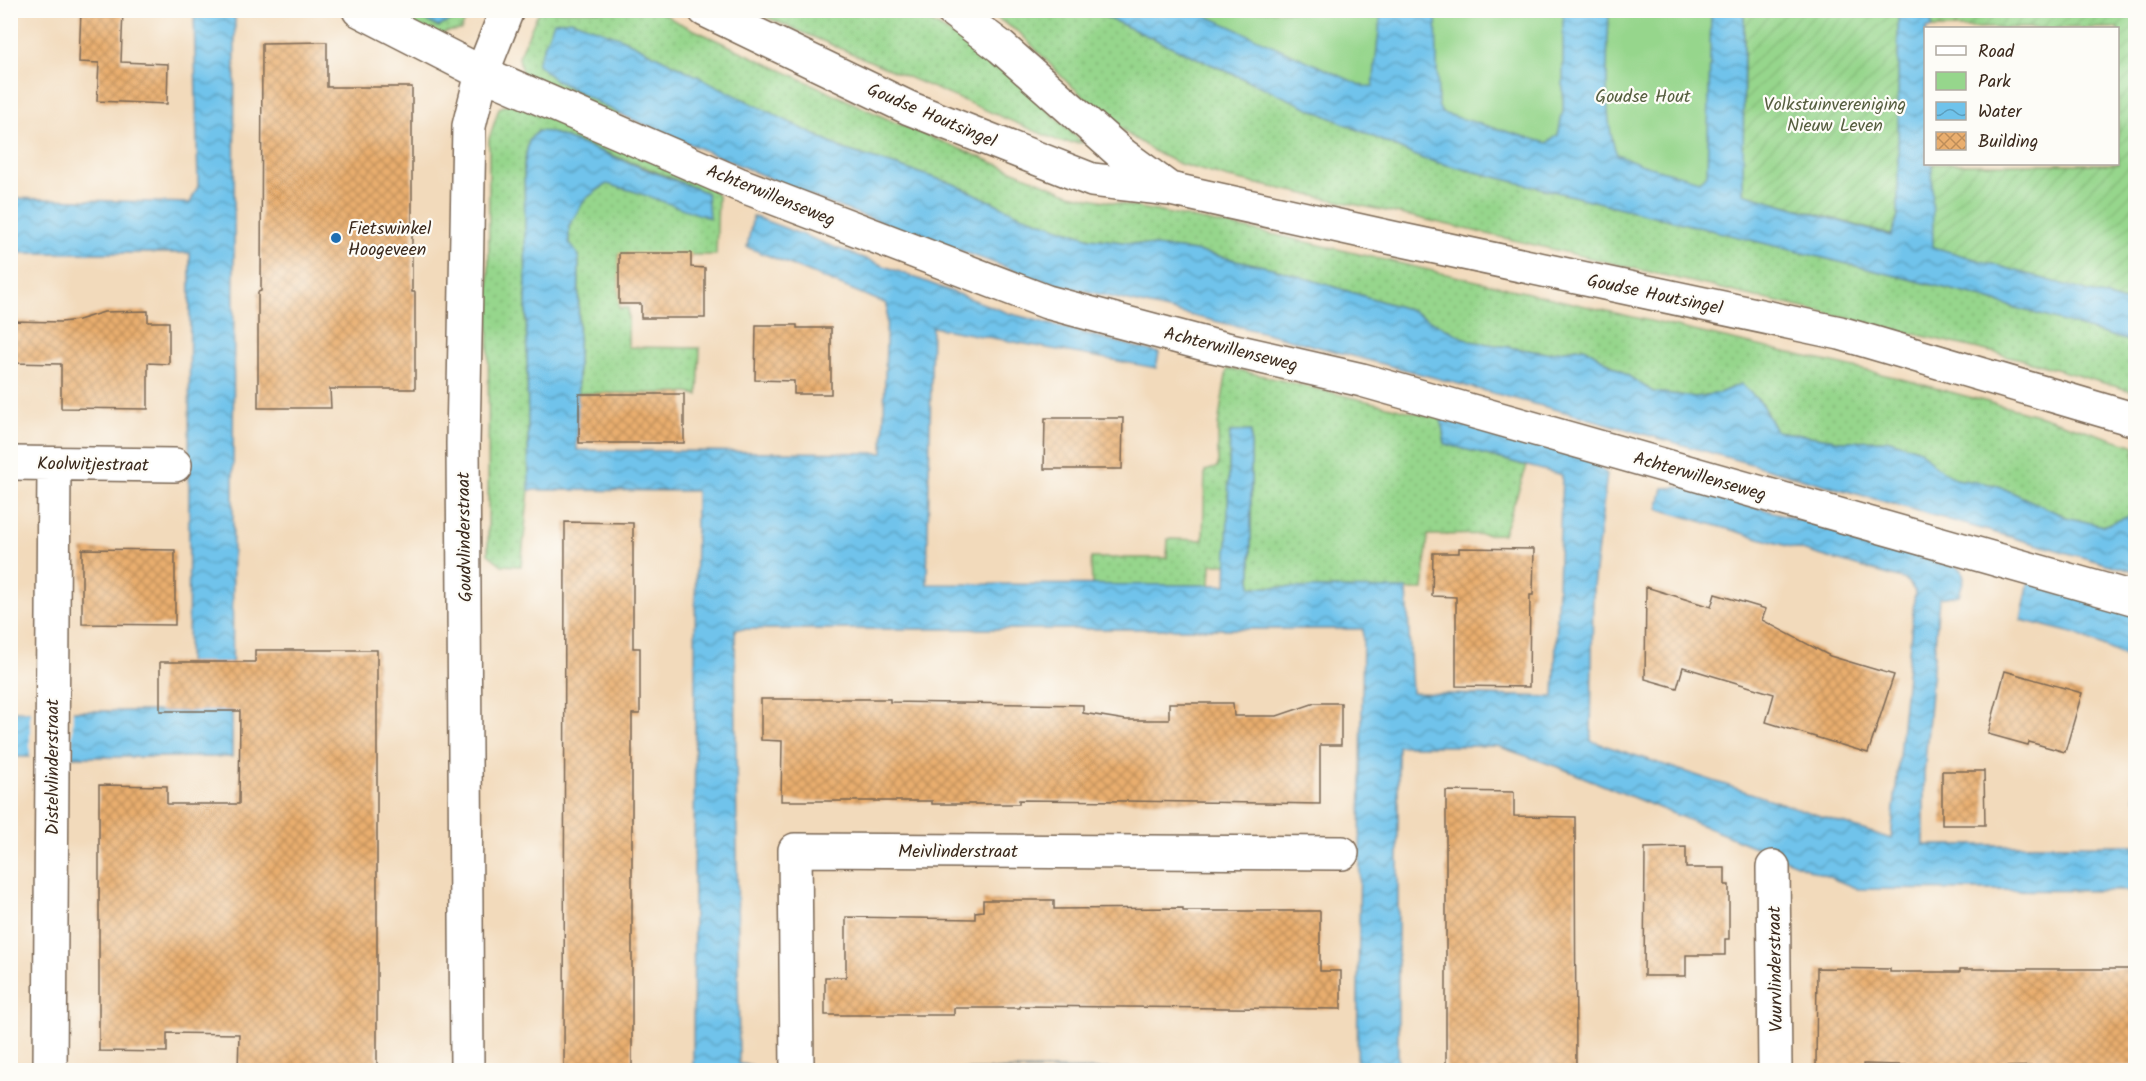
<svg xmlns="http://www.w3.org/2000/svg" width="2146" height="1081" font-family="Kalam,sans-serif">
<style>
.grass{fill:url(#grass-dots);stroke:#688055;stroke-width:1.5}
.park{fill:#96d68c;stroke:#688055;stroke-width:1.5}
.garden{fill:url(#garden-furrows);stroke:#688055;stroke-width:1.5;fill-rule:evenodd}
.water{fill:url(#water-waves);stroke:#557684;stroke-width:1.5}
.pier{fill:#f2dabb}
.building{fill:url(#building-cross-hatch)}
.lines{fill:none;stroke-linecap:round;stroke-linejoin:round}
.street-casing{stroke:#7b6855;stroke-width:36}
.secondary-casing{stroke:#7b6855;stroke-width:36}
.street{stroke:#fff;stroke-width:33}
.secondary{stroke:#fff;stroke-width:33}
.poi-dot{fill:#1f6fb2;stroke:#fdfcf7;stroke-width:2}
.labels{text-anchor:middle;stroke-width:4.5;stroke-linejoin:round;paint-order:stroke}
.park-label{font-size:18px;fill:#565e3f;stroke:#fdfcf7}
.street-label{font-size:18px;fill:#3b2a1e;stroke:#fdfcf7}
.poi-label{font-size:18px;fill:#3b2a1e;stroke:#fdfcf7;text-anchor:start}
</style>
<defs>
<pattern id="grass-dots" width="8" height="8" patternUnits="userSpaceOnUse" patternTransform="scale(1.5)"><rect width="8" height="8" fill="#96d68c"/><path d="M2 2h.1M6 6h.1" fill="none" stroke="#82b878" stroke-width="1.8" stroke-linecap="round"/></pattern>
<pattern id="garden-furrows" width="10" height="10" patternUnits="userSpaceOnUse" patternTransform="scale(1.5)"><rect width="10" height="10" fill="#96d68c"/><path d="M-1 1l2-2M0 10L10 0M9 11l2-2" fill="none" stroke="#82b878"/></pattern>
<pattern id="water-waves" width="16" height="10" patternUnits="userSpaceOnUse" patternTransform="scale(1.5)"><rect width="16" height="10" fill="#6fc3eb"/><path d="M0 5q4-4 8 0t8 0" fill="none" stroke="#5c9fbe"/></pattern>
<pattern id="building-cross-hatch" width="8" height="8" patternUnits="userSpaceOnUse" patternTransform="scale(1.5)"><rect width="8" height="8" fill="#e9ae6e"/><path d="M0 0l8 8M0 8l8-8" fill="none" stroke="#be8e5a"/></pattern>
</defs>
<rect width="100%" height="100%" fill="#fdfcf7"/>
<filter id="ink" filterUnits="userSpaceOnUse"><feTurbulence type="fractalNoise" baseFrequency=".0167" numOctaves="2"/><feDisplacementMap in="SourceGraphic" scale="12" xChannelSelector="R" yChannelSelector="G"/><feConvolveMatrix kernelMatrix="1 2 1 2 8 2 1 2 1" color-interpolation-filters="sRGB"/></filter>
<filter id="wash" filterUnits="userSpaceOnUse"><feTurbulence type="fractalNoise" baseFrequency=".008" numOctaves="4" result="noise"/><feDisplacementMap in="SourceGraphic" scale="24" xChannelSelector="R" yChannelSelector="G"/><feGaussianBlur stdDeviation="1.35" result="paint"/><feColorMatrix in="noise" values="0 0 0 0 0 0 0 0 0 0 0 0 0 0 0 0 0 1.4 0 .05"/><feComposite in="paint" operator="in"/></filter>
<g filter="url(#wash)">
<rect width="100%" height="100%" fill="#f2dabb"/>
<!-- grass -->
<path class="grass" d="M379 11H408L438 27 451 21 456 11H469L461 30 445 32 438 45Z
M541 11H660L675 21 894 122 1070 194 1276 235 1894 377 2044 417 2135 446V514L2103 526 2066 517 1996 485 1955 479 1935 466 1920 450 1890 440 1842 441 1776 431 1761 403 1741 384 1719 393 1695 397 1653 392 1584 347 1546 353 1470 341 1410 310 1272 268 1195 251 1090 238 1018 214 954 184 843 149 619 37 553 79 620 114 615 117 522 74 519 57 537 15Z
M752 11H907L924 18 992 58 1083 143 1061 142Z
M986 11H1092L1423 159 1973 295 2135 343V392L2017 358 1419 218 1229 178 1180 164 1157 153 1129 135 1067 82 1020 33Z
M510 103 708 184 718 196 716 255 619 254V308H628V347L700 348 698 395 688 393H578L579 256 569 243V226L585 199 607 184 633 191 707 193 647 168 550 132 529 140 524 165 529 490 521 566 502 565 488 554 489 139 499 108Z
M1227 369 1243 371 1441 419 1445 444 1527 466 1503 534 1428 535 1423 590 1251 587V432H1230L1227 564H1211L1210 585H1092L1091 558H1167L1168 539 1203 540 1205 471 1218 467V425Z"/>
<!-- park -->
<path class="park" d="M1124 11H1729L1727 212Z"/>
<!-- garden -->
<path class="garden" d="M1744 11H2135V305L1743 193ZM1926 28H2118V164H1926Z"/>
<!-- water -->
<path class="water" d="M194 11H235L232 757H11V711H188L190 253H11L10 198 190 203 198 186Z
M408 11H456L451 21 438 27Z
M1092 11H1196L1365 87 1373 86 1381 11H1436L1438 105 1442 113 1547 143 1558 135 1563 110V11H1609C1608 49 1602 120 1617 154L1640 164 1699 181 1707 174 1711 11H1744L1743 193 1891 236 1898 216V11H1932V28H1926V164H1932L1933 247 2135 305V343L1973 295 1423 159Z
M571 20 619 37 843 149 954 184 1018 214 1090 238 1195 251 1272 268 1410 310 1470 341 1546 353 1584 347 1653 392 1696 397 1719 393 1741 384 1761 403 1776 431 1842 441 1890 440 1920 450 1935 466 1955 479 1996 485 2066 517 2103 526 2135 514V572L1580 416 1262 332 1047 282 825 202 620 114 553 79 537 63 554 22Z
M538 131 550 132 707 193 709 218 633 191 607 184 585 199 569 226V243L579 256 577 450 883 453 887 304 747 247 753 216 1008 313 1159 353 1156 368 932 327 927 584 1226 585 1230 432 1251 431V587L1407 589 1412 693 1554 697 1562 475 1445 444 1441 419 1588 458 1607 474 1593 587 1591 741 1891 839 1915 591 1906 580 1658 509 1663 488 1685 487 1943 560 1962 570 1964 578 1959 595 1939 598 1924 775V845H2135V891L1858 889 1561 768 1497 746H1398V1070H899L1357 1068 1363 629H735L739 1064 751 1065 757 1070H693L696 491 529 490 524 165 529 140Z
M2029 581 2135 611V800L2127 657 2076 634 2021 620Z"/>
<!-- pier -->
<path class="pier" d="M30 708H73L72 760H30Z"/>
<g id="blocks">
<!-- building -->
<path class="building" d="M81 10H123L121 62 168 64 167 104 97 101 99 63 79 62Z
M327 42V87H412V292H415V389H330L331 408H258V292L261 291 262 43Z
M619 253H691V267L705 268V318H641V304H619Z
M148 311V322H169V364L148 363V409L61 408V364L10 363V321L61 322 78 320 104 312Z
M756 325H797V328H831V394H794V381L755 380Z
M579 394H684V443H579Z
M1045 418H1123L1122 469H1044Z
M565 522 633 523V648H640V714H632V1071H564Z
M1459 548 1534 549 1533 595H1530L1529 687 1456 686V597L1432 596 1433 553H1459Z
M82 549 175 550V625L82 624Z
M1646 587 1711 607 1715 594 1766 609 1762 620 1830 656 1894 675 1868 753 1766 722 1774 694 1683 667 1677 688 1645 679Z
M255 650H377V1071H238L239 1034 167 1033V1052L99 1051V785L167 786V804H239L240 711H160V662H255Z
M2005 671 2082 693 2065 752 2029 742 2028 745 1988 734Z
M761 699H890V702L1083 705V713L1126 720H1169V703H1233L1234 716H1277L1315 703H1341V745H1320V804L1126 801 1019 800V804H932V801H781L782 741 761 740Z
M1942 771H1984L1985 825H1942Z
M1446 791 1514 792V816L1575 817 1576 1071H1446Z
M1686 847V868H1725V885H1729V939H1725V955H1686V976H1644L1645 848Z
M983 900H1054V909L1183 908V911H1320V971H1341V1009L1020 1006V1008H954V1015H825V977H846V917L975 919V912L983 911Z
M1817 968 1890 969V972H1960V969H2134L2136 1027H2134L2133 1066H2117V1070H2063V1066L1989 1067V1070H1961L1934 1069 1935 1066 1863 1064V1067H1816Z"/>
</g>
</g>
<g filter="url(#ink)">
<use href="#blocks" fill-opacity="0" stroke="#7b6855" stroke-width="1.5"/>
<g class="lines">
<defs>
<path id="street" d="M359 10 482 73 738 184 1047 302 1209 345 1362 380 2136 599
M10 463 175 465
M1773 867 1775 1070
M50 1070 54 464
M467 1070 463 444 469 126 482 73 507 10
M797 1070 795 850 1342 853"/>
<path id="secondary" d="M705 10 909 108 1092 180 1170 189 1393 238 1840 333 2136 420
M952 10 1001 47 1123 155 1168 188"/>
</defs>
<!-- street casing -->
<use href="#street" class="street-casing"/>
<!-- secondary casing -->
<use href="#secondary" class="secondary-casing"/>
<!-- street -->
<use href="#street" class="street"/>
<!-- secondary -->
<use href="#secondary" class="secondary"/>
</g>
</g>
<!-- markers -->
<circle class="poi-dot" cx="336" cy="238" r="6"/>
<g class="labels">
<!-- park labels -->
<g class="park-label">
<text x="1643" y="102">Goudse Hout</text>
<text x="1835" y="110">Volkstuinvereniging<tspan x="1835" dy="21">Nieuw Leven</tspan></text>
</g>
<!-- street labels -->
<g class="street-label">
<text transform="translate(932 115) rotate(23)" y="6">Goudse Houtsingel</text>
<text transform="translate(771 195) rotate(22)" y="6">Achterwillenseweg</text>
<text transform="translate(1655 294) rotate(12)" y="6">Goudse Houtsingel</text>
<text transform="translate(1231 349) rotate(14)" y="6">Achterwillenseweg</text>
<text transform="translate(93 464) rotate(1)" y="6">Koolwitjestraat</text>
<text transform="translate(1700 476) rotate(16)" y="6">Achterwillenseweg</text>
<text transform="translate(464 537) rotate(-91)" y="6">Goudvlinderstraat</text>
<text transform="translate(52 767) rotate(-90)" y="6">Distelvlinderstraat</text>
<text x="958" y="857">Meivlinderstraat</text>
<text transform="translate(1775 969) rotate(-91)" y="6">Vuurvlinderstraat</text>
</g>
<!-- poi labels -->
<g class="poi-label">
<text x="348" y="234">Fietswinkel<tspan x="348" dy="21">Hoogeveen</tspan></text>
</g>
</g>
<!-- margin -->
<rect width="2146" height="1081" fill="none" stroke="#fdfcf7" stroke-width="36"/>
<!-- legend -->
<rect x="1924" y="27" width="195" height="138" fill="#fdfcf7" stroke="#afa8a0" stroke-width="1.5"/>
<rect x="1936" y="46" width="30" height="9" fill="#ffffff" stroke="#afa8a0" stroke-width="1.5"/>
<text x="1978" y="57" font-size="18" fill="#3b2a1e">Road</text>
<rect x="1936" y="72" width="30" height="18" fill="#96d68c" stroke="#afa8a0" stroke-width="1.5"/>
<text x="1978" y="87" font-size="18" fill="#3b2a1e">Park</text>
<rect x="1936" y="102" width="30" height="18" fill="url(#water-waves)" stroke="#afa8a0" stroke-width="1.5"/>
<text x="1978" y="117" font-size="18" fill="#3b2a1e">Water</text>
<rect x="1936" y="132" width="30" height="18" fill="url(#building-cross-hatch)" stroke="#afa8a0" stroke-width="1.5"/>
<text x="1978" y="147" font-size="18" fill="#3b2a1e">Building</text>
</svg>
